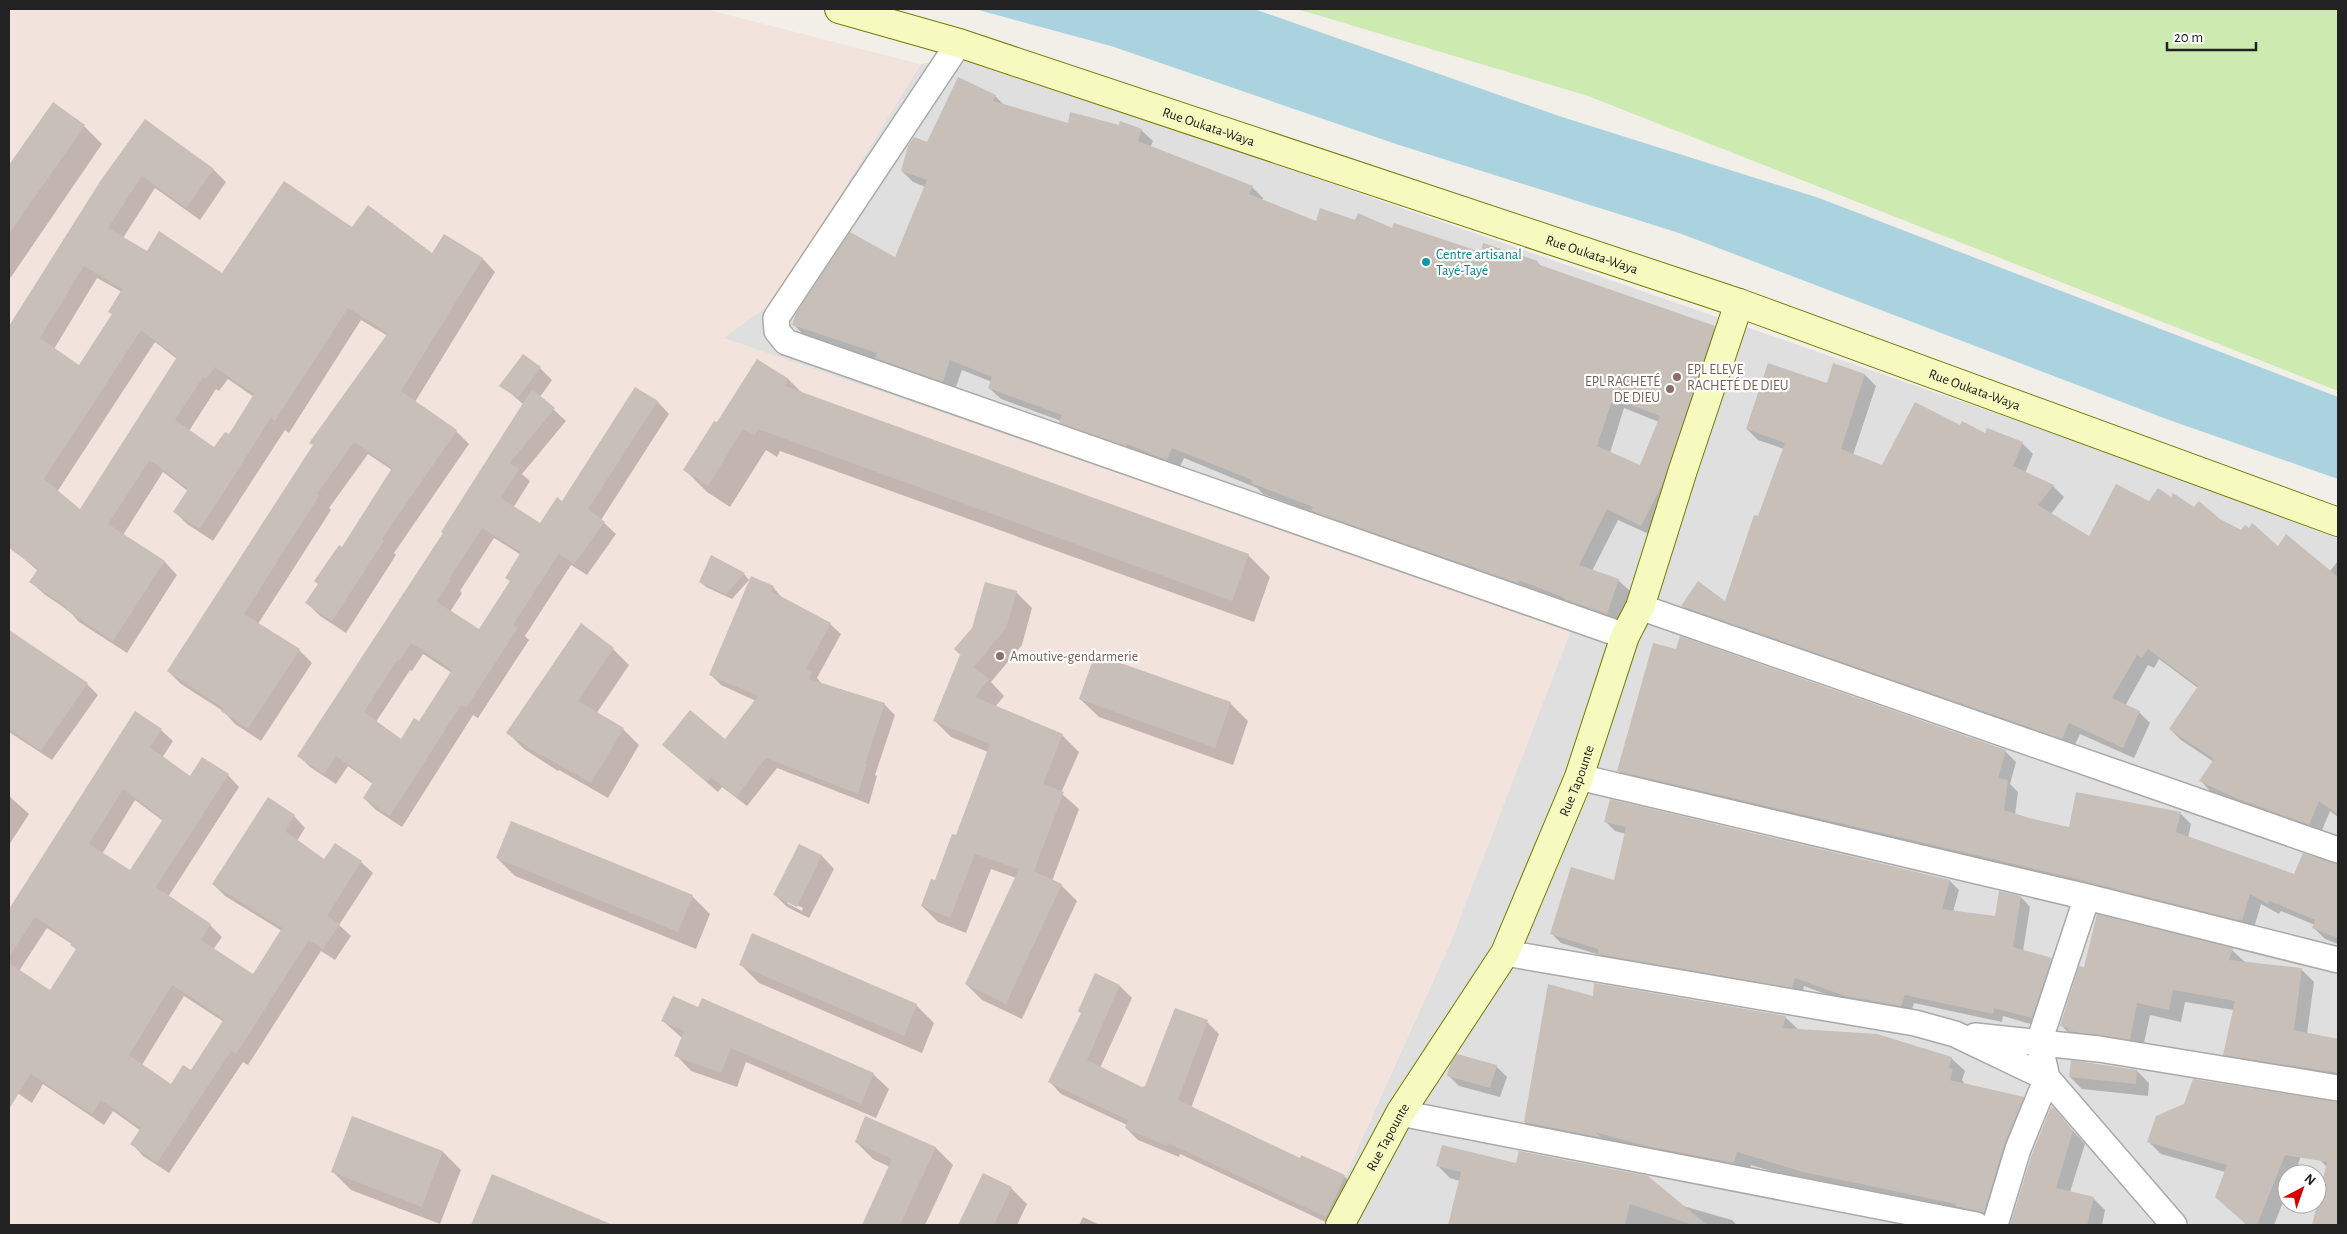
<svg xmlns="http://www.w3.org/2000/svg" width="2347" height="1234" font-family="'Alegreya Sans',sans-serif">
<style>
.residential{fill:#e0dfdf;fill-rule:evenodd}
.military{fill:#f3e3dd}
.grass{fill:#cdebb0}
.water{fill:#aad3df}
.shadow{fill:#0003;fill-rule:evenodd}
.building{fill:#c7bfb8;fill-rule:evenodd}
.lines{fill:none;stroke-linecap:round;stroke-linejoin:round}
.street-casing{stroke:#a9a9a9;stroke-width:28}
.secondary-casing{stroke:#707d05;stroke-width:30}
.street{stroke:#fff;stroke-width:25}
.secondary{stroke:#f7fabf;stroke-width:28}
.culture-dot{fill:#0f9aa8;stroke:#fff;stroke-width:2}
.education-dot{fill:#8d6e63;stroke:#fff;stroke-width:2}
.labels{text-anchor:middle;stroke-width:4.5;stroke-linejoin:round;paint-order:stroke}
.street-label{font-size:14px;fill:#222;stroke:#fff}
.culture-label{font-size:14px;fill:#0d838f;stroke:#fff;text-anchor:start}
.education-label{font-size:14px;fill:#785e54;stroke:#fff;text-anchor:start}
</style>
<rect width="100%" height="100%" fill="#f2efe9"/>
<!-- residential -->
<path class="residential" d="M966 57 2338 532V1225H1323L1452 939 723 338 921 64ZM2287 1174H2317V1204H2287Z"/>
<!-- military -->
<path class="military" d="M9 9H705L921 64 776 300 724 338 1572 628 1452 939 1323 1225H9Z"/>
<!-- grass -->
<path class="grass" d="M1297 9H2338V391L1588 96Z"/>
<!-- water -->
<path class="water" d="M975 9H1254L1562 117 1819 198 2338 397V479L2169 420 1679 233 1399 145 1111 46Z"/>
<!-- shadow -->
<path class="shadow" d="M995 96 1005 106 1069 124 1119 126 1141 130 1153 141 1150 148 1252 187 1263 198 1262 201 1317 222H1355L1481 253 1537 262 1543 268 1714 328 1725 339 1653 536 1618 520 1592 571 1618 580 1630 591 1618 624 1324 522 1317 514 1263 494 1257 488 1184 458 1178 471 1072 434 1061 421 1001 399 989 388 992 382 962 370 954 392 888 369 880 361 805 336 794 325 896 259 926 187 913 182 902 171 928 144ZM1624 408 1659 422 1640 466 1610 453Z
M53 104 84 126 102 144 9 280V167Z
M145 121 214 170 226 182 200 220 155 188 123 238 147 252 223 275 352 229 433 255 445 236 483 259 495 272 415 402 456 431 469 444 394 553 396 555 346 633 320 616 307 603 392 470 368 454 329 508 331 510 258 624 299 650 312 663 261 741 235 724 223 711 181 684 168 671 388 336 361 320 289 433 285 430 213 541 187 524 175 512 188 491 163 472 123 535 165 562 177 575 127 653 79 622 69 611 44 594 31 582 38 571 15 551 30 484 9 515V429L15 420 9 416V327L102 181ZM97 278 122 292 109 311 113 315 80 367 54 349ZM155 342 177 359 80 510 57 492ZM228 379 254 397 229 436 215 449 189 431 216 389 219 391Z
M757 360 789 380 802 393 1248 555 1270 577 1254 622 780 451 777 457 766 450 730 507 707 492 685 470 717 424Z
M540 368 552 380 540 397 566 421 522 474 530 481 513 508 540 525 562 502 636 388 658 402 669 414 601 520 616 534 587 575 571 565 525 636 529 640 478 718 473 715 402 827 376 810 364 798 373 784 348 766 336 784 310 767 299 756 444 533 524 405 501 385ZM494 538 521 555 511 581 479 630 450 612 462 593 460 591ZM423 654 452 673 419 723 402 740 376 722 410 670 412 671Z
M1865 375 1876 386 1853 455 1883 467 1960 427 2022 443 2033 454 2025 473 2053 486 2064 497 2051 514 2090 538 2149 503 2171 498 2330 571 2338 561V817L2330 811 2320 835 2245 807 2211 792 2201 781 2214 762 2181 740 2170 729 2198 688 2159 659 2154 668 2148 665 2125 706 2139 712 2150 723 2134 758 2080 734 2073 749 1694 617 1683 606 1726 603 1759 518 1784 449 1758 440 1747 429 1828 385Z
M744 574 749 580 732 599 706 587 700 581Z
M773 587 783 599 830 624 841 634 817 678 822 684 884 704 895 715 875 775 877 776 869 804 777 768 747 806 722 787 718 792 663 745 725 741 756 701 721 685 711 675Z
M1016 592 1032 608 1022 645 991 682 1004 696 995 707 1063 736 1079 752 1061 793 1079 809 1052 881 1061 885 1077 901 1022 1019 982 1000 966 984 1016 878 991 869 966 933 938 922 922 906 936 882 956 836 988 752 951 737 935 721 962 655Z
M9 632 87 684 98 695 52 760 9 732Z
M613 649 629 665 596 714 623 729 639 745 608 798 559 770 558 771 524 749 508 733Z
M1080 699 1230 703 1248 721 1233 765 1099 717Z
M135 713 161 730 173 741 162 758 190 778 228 775 239 787 168 897 210 925 222 937 213 950 253 976 282 931 225 896 213 884 294 816 305 828 297 841 325 861 361 862 373 873 339 925 351 936 335 960 321 951 248 1065 243 1062 169 1173 143 1156 132 1144 141 1131 113 1111 104 1125 43 1084 32 1103 9 1087V1055L17 1042 9 1036V911ZM135 800 163 821 130 872 102 854ZM47 928 72 944 77 950 50 992 19 971ZM184 996 224 1022 192 1072 171 1086 142 1065Z
M2005 751 2016 762 2010 784 2018 792 2015 815 2070 828 2180 813 2191 824 2188 838 2294 876 2303 854 2338 866V944L2325 939 2314 928 2315 925 2281 911 2279 914 2261 904 2253 931 1630 782 1619 771Z
M9 796 29 814 9 845Z
M1606 822 1950 881 1959 890 1953 912 1996 918 2021 897 2030 907 2023 951 2051 959 2060 968 2041 1027 2003 1016 2002 1022 1914 1003 1910 1015 1855 1005 1804 986 1802 996 1608 963 1600 955 1561 943 1552 934 1615 881 1626 834 1615 831Z
M800 845 822 856 834 869 809 918 787 907 775 895ZM787 901 803 908 802 911 787 903Z
M497 858 692 896 710 914 696 949 515 876Z
M2232 950 2246 963 2302 970 2314 982 2307 1034 2338 1040V1082L2237 1067 2224 1054 2234 1010 2185 1002 2181 1022 2150 1015 2142 1052 2074 1038 2061 1025 2085 968Z
M741 965 916 1005 934 1023 922 1053 759 983Z
M1120 986 1132 998 1100 1068 1142 1088 1146 1087 1207 1022 1219 1034 1191 1108 1301 1160 1344 1176 1356 1188 1332 1225 1180 1154 1179 1157 1138 1140 1126 1128 1127 1125 1061 1094 1050 1082 1082 1014 1079 1011Z
M1594 997 1785 1017 1799 1030 1951 1058 1965 1071 1962 1080 1965 1085 2023 1098 2036 1111 1997 1225 1817 1185 1751 1165 1747 1176 1538 1135 1525 1122Z
M699 1009 873 1074 889 1089 876 1118 746 1062 737 1087 691 1071 676 1055 682 1038 663 1021Z
M1496 1066 1507 1077 1500 1097 1459 1086 1449 1076Z
M2137 1071 2149 1083 2148 1096 2082 1089 2070 1077Z
M2332 1103H2338V1225H2313L2327 1167 2320 1160Z
M2054 1110 2085 1144 2070 1192 2093 1198 2105 1210 2102 1225H2023L2014 1216Z
M2319 1111 2294 1174H2287V1192L2274 1225H2247L2216 1197 2225 1172 2161 1154 2149 1142Z
M866 1118 936 1148 953 1165 925 1225H863L890 1167 873 1159 856 1142Z
M443 1152 461 1170 440 1224 351 1190 333 1172Z
M1438 1166 1683 1206 1732 1220 1737 1225H1449L1460 1181 1450 1178Z
M983 1175 1011 1188 1027 1204 1017 1225H960Z
M492 1176 578 1211 592 1225H472Z
M1083 1217 1100 1225H1079Z"/>
<!-- building -->
<path class="building" d="M958 77 996 95 993 101 1068 123 1070 112 1119 125 1120 121 1142 129 1138 141 1253 186 1249 194 1316 221 1320 208 1355 220 1358 213 1392 228 1394 223 1481 252 1483 243 1538 261 1537 264 1715 326 1663 483 1641 526 1607 509 1579 565 1619 579 1607 614 1564 599 1565 598 1519 580 1518 583 1311 511 1313 507 1251 483 1252 480 1172 448 1167 460 1127 444 1126 446 1059 423 1062 415 988 388 992 377 950 360 943 382 875 358 877 353 792 325 796 313 850 232 895 257 927 180 901 171 908 146 914 137 927 142ZM1613 398 1660 416 1640 465 1597 446Z
M53 102 85 125 9 234V165Z
M145 119 214 169 186 208 142 176 108 228 147 251 159 231 222 273 284 181 352 227 368 205 432 253 444 234 483 258 401 391 457 430 382 539 384 541 332 621 305 603 318 584 314 581 339 545 342 547 392 468 354 442 317 494 319 496 244 614 300 649 248 729 221 711 223 708 167 671 313 445 309 443 388 333 348 308 275 421 271 418 200 529 173 512 188 489 150 460 108 524 165 561 113 641 65 609 67 607 29 582 38 569 9 548V326L101 180ZM84 266 122 289 108 312 112 314 79 365 40 338ZM141 330 177 357 80 509 44 479ZM215 367 254 394 229 434 225 432 214 447 175 420 203 377 206 379Z
M523 354 541 367 518 398 499 386Z
M757 359 789 379 785 386 1249 554 1232 601 758 429 754 436 743 429 708 486 683 470 714 421 717 422Z
M1768 363 1827 383 1833 363 1865 374 1841 449 1882 465 1915 402 1960 425 1962 421 1985 433 1987 428 2023 442 2013 466 2054 485 2038 505 2089 536 2116 484 2149 501 2158 488 2171 497 2173 493 2194 507 2199 501 2220 519 2241 530 2245 525 2249 528 2252 523 2278 546 2286 534 2338 577V814L2319 801 2309 825 2233 797 2199 781 2214 759 2169 729 2198 686 2148 649 2142 658 2137 655 2112 698 2140 711 2123 748 2069 723 2062 739 1681 606 1698 581 1725 601 1754 515 1758 516 1785 443 1746 429Z
M635 387 658 401 588 509 605 522 574 564 559 554 513 625 518 628 466 708 461 705 390 816 363 798 373 782 336 756 324 774 297 756 443 533 441 532 532 389 555 408 510 463 519 469 501 498 540 523 557 497 562 501ZM482 528 521 552 505 578 510 581 479 629 437 602 451 580 449 579ZM411 643 452 670 419 721 414 718 401 739 364 712 398 659 400 661Z
M711 555 745 573 726 594 699 582Z
M751 576 774 586 771 591 831 623 806 669 812 671 809 679 885 703 865 764H867L858 794 766 758 736 797 711 777 707 782 662 745 690 710 725 739 758 696 709 675Z
M985 582 1017 591 1006 628 974 667 989 679 975 697 1063 734 1043 784 1064 792 1034 871 1062 884 1006 1004 965 984 1019 869 975 854 950 918 921 906 931 879 935 880 952 834 956 835 990 744 933 721 960 655 969 663 954 649 972 628Z
M581 623 614 648 578 701 624 728 591 783 542 755 541 756 506 733Z
M9 630 88 683 41 751 9 729Z
M1680 636 2006 750 1998 778 2008 780 2004 810 2036 820 2069 827 2076 792 2181 812 2176 832 2294 874 2303 853 2338 864V938L2312 928 2315 920 2270 901 2268 904 2250 894 2242 921 2073 878 1617 771 1653 643 1676 649Z
M1095 654 1231 702 1215 748 1079 699Z
M135 711 162 729 150 747 190 776 202 757 229 774 156 887 211 924 201 940 253 974 282 928 212 884 268 797 295 815 285 831 324 859 335 843 362 861 327 916 340 924 323 949 309 940 236 1054 231 1051 157 1163 130 1144 141 1128 101 1100 92 1114 31 1074 9 1109V963L50 990 76 949 70 945 72 942 35 917 9 957V909ZM123 789 163 819 130 870 89 844ZM172 985 224 1019 191 1070 183 1065 171 1084 129 1055Z
M1610 799 1950 880 1942 909 1995 916 1999 891 2021 896 2013 947 2052 958 2032 1018 1994 1008 1993 1014 1905 995 1901 1006 1845 996 1795 978 1792 988 1598 954V949L1550 934 1571 867 1614 880 1626 827 1604 822Z
M511 821 693 895 678 932 496 858Z
M799 844 822 855 797 907 773 895Z
M2097 914 2233 948 2229 960 2302 968 2294 1030 2338 1039V1073L2223 1055 2235 1001 2173 990 2169 1010 2137 1003 2130 1040 2068 1031V1028L2060 1026 2079 966 2084 967Z
M752 933 917 1004 904 1036 739 965Z
M1095 973 1120 985 1087 1060 1142 1087 1145 1086 1175 1008 1208 1020 1178 1100 1300 1158 1301 1155 1345 1175 1326 1217 1168 1143 1167 1146 1125 1128 1128 1120 1048 1082 1081 1013 1078 1011Z
M1594 983 1786 1016 1783 1028 1877 1034 1952 1057 1949 1068 1953 1069 1950 1080 2024 1097 2004 1145 1984 1213 1956 1206V1204L1803 1172 1737 1152 1734 1163 1646 1146 1595 1132 1602 1138 1524 1122 1548 984 1593 996Z
M673 996 698 1007 702 998 874 1073 861 1104 731 1048 721 1073 674 1056 684 1031 661 1021Z
M1457 1054 1497 1065 1490 1088 1447 1076 1450 1065Z
M2071 1060 2137 1070 2136 1084 2069 1077Z
M2193 1079 2338 1102V1225H2312L2327 1162 2285 1155 2257 1225H2247L2215 1197 2227 1165 2147 1142 2156 1116 2184 1104Z
M2051 1107 2055 1109 2073 1131 2056 1188 2094 1197 2087 1225H2010L2032 1154Z
M352 1116 443 1151 422 1207 331 1172Z
M865 1116 936 1147 900 1225H862L892 1159 855 1142Z
M1442 1145 1516 1163 1519 1151 1648 1176 1707 1225H1693L1630 1204 1625 1225H1448L1461 1172 1436 1166Z
M983 1173 1012 1187 994 1225H958Z
M492 1174 613 1225H471Z"/>
<g class="lines">
<defs>
<path id="street" d="M959 43 776 318 777 331 786 342 1625 636
M1640 607 2338 850
M1579 777 2087 897 2338 960
M1505 953 1915 1023 1955 1034 2047 1078 2174 1225
M1975 1036 2099 1049 2338 1088
M1400 1113 1976 1225
M1995 1225 2018 1149 2047 1078 2039 1042 2087 897"/>
<g id="secondary">
<path id="s1" d="M839 9 959 43 1739 303 2338 522"/>
<path id="s2" d="M1340 1225 1400 1113 1505 953 1579 777 1625 636 1640 607 1683 470 1739 303"/>
</g>
</defs>
<!-- street casing -->
<use href="#street" class="street-casing"/>
<!-- secondary casing -->
<use href="#secondary" class="secondary-casing"/>
<!-- street -->
<use href="#street" class="street"/>
<!-- secondary -->
<use href="#secondary" class="secondary"/>
</g>
<!-- markers -->
<circle class="culture-dot" cx="1426" cy="262" r="5"/>
<g class="education-dot">
<circle cx="1677" cy="377" r="5"/>
<circle cx="1670" cy="389" r="5"/>
<circle cx="1000" cy="656" r="5"/>
</g>
<g class="labels">
<!-- street labels -->
<g class="street-label">
<text dy="5" stroke="none"><textPath href="#s1" startOffset="388">Rue Oukata-Waya</textPath></text>
<text dy="5" stroke="none"><textPath href="#s1" startOffset="792">Rue Oukata-Waya</textPath></text>
<text dy="5" stroke="none"><textPath href="#s1" startOffset="1198">Rue Oukata-Waya</textPath></text>
<text dy="5" stroke="none"><textPath href="#s2" startOffset="505">Rue Tapounte</textPath></text>
<text dy="5" stroke="none"><textPath href="#s2" startOffset="100">Rue Tapounte</textPath></text>
</g>
<!-- culture labels -->
<g class="culture-label">
<text x="1436" y="259">Centre artisanal<tspan x="1436" dy="16">Tayé-Tayé</tspan></text>
</g>
<!-- education labels -->
<g class="education-label">
<text x="1687" y="374">EPL ELEVE<tspan x="1687" dy="16">RACHETÉ DE DIEU</tspan></text>
<text x="1660" y="386" text-anchor="end">EPL RACHETÉ<tspan x="1660" dy="16">DE DIEU</tspan></text>
<text x="1010" y="661">Amoutive-gendarmerie</text>
</g>
</g>
<!-- border -->
<rect width="2347" height="1234" fill="none" stroke="#222222" stroke-width="20"/>
<!-- north arrow -->
<g transform="translate(2302 1189) rotate(41)"><circle r="24" fill="#ffffff" stroke="#a7a7a7"/>
<path d="M0-4L9 19L0 12L-9 19Z" fill="#d40000"/>
<text y="-8" font-size="14" font-weight="bold" text-anchor="middle" fill="#222222">N</text>
</g>
<!-- scale -->
<path d="M2167 42v8h89v-8" fill="none" stroke="#222222" stroke-width="2.5"/>
<text x="2174" y="42" font-size="15" fill="#222222" stroke="#ffffff" stroke-width="4" paint-order="stroke">20 m</text>
</svg>
